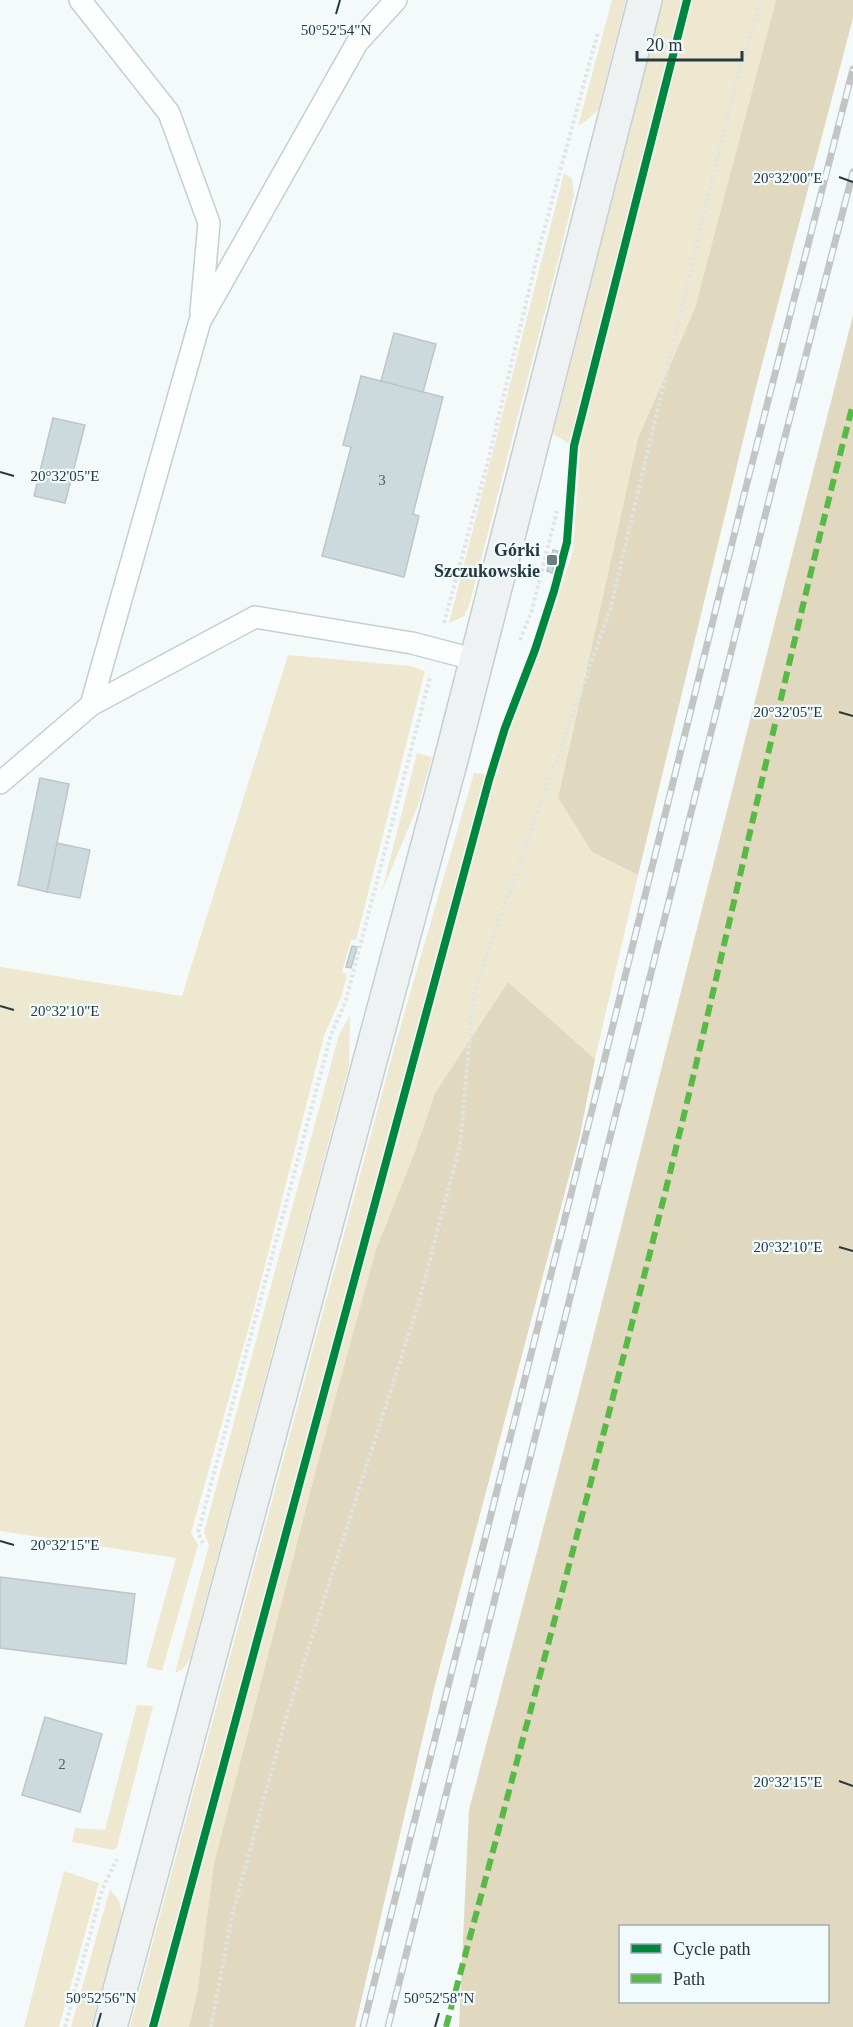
<svg xmlns="http://www.w3.org/2000/svg" width="853" height="2027" font-family="'Times New Roman',serif">
<style>
.green{fill:#efe8d1}
.forest{fill:#e0d9bf;fill-rule:evenodd}
.building{fill:#ccdade;stroke:#bcc6ca;stroke-width:1.5}
.lines{fill:none;stroke-linecap:round;stroke-linejoin:round}
.lane-casing{stroke:#c4cfd2;stroke-width:24}
.secondary-casing{stroke:#c4cfd2;stroke-width:36}
.path{stroke:#e1e4e5;stroke-width:4;stroke-dasharray:3 3;stroke-linecap:butt}
.lane{stroke:#fdfefe;stroke-width:21}
.secondary{stroke:#eff2f3;stroke-width:33}
.rail-casing{stroke:#c3c5c5;stroke-width:7}
.rail{stroke:#f1fafd;stroke-width:4.5;stroke-dasharray:14;stroke-linecap:butt}
.quiet{stroke:#58b947;stroke-width:6;stroke-dasharray:12 6;stroke-linecap:butt}
.cycleway-casing{stroke:#f1fafd;stroke-width:11}
.cycleway{stroke:#00873e;stroke-width:8}
.ticks{fill:none;stroke:#27383e;stroke-width:2}
.poi-dot{fill:#6f7c80;stroke:#f1fafd;stroke-width:2}
.labels{text-anchor:middle;stroke-width:4.5;stroke-linejoin:round;paint-order:stroke}
.number-label{font-size:15px;fill:#506066}
.poi-label{font-size:18px;font-weight:bold;fill:#27383e;stroke:#f1fafd;text-anchor:end}
.ticks-label{font-size:15px;text-anchor:middle;fill:#27383e;stroke:#f1fafd;stroke-width:4.5;stroke-linejoin:round;paint-order:stroke}
</style>
<rect width="100%" height="100%" fill="#f4f9fa"/>
<!-- green -->
<path class="green" d="M612 0H626L598 110 586 121 578 126Z
M663 0H776L695 308 638 438 558 798 592 852 638 875 595 1059 508 982 435 1093 414 1154 320 1454 214 1863 197 1993 189 2027H130L394 1049 474 773 497 775 508 735 546 634 573 551 580 450 553 434Z
M564 173 572 179 574 195 559 257 469 606 464 616 449 623Z
M288 655 410 666 425 671 356 940H351L342 972 347 974 342 995 324 1036 252 1316 191 1533 198 1545 162 1671 146 1667 176 1558 0 1531V967L182 996Z
M417 753 432 757 419 803 382 891Z
M350 1015 349 1066 190 1659 183 1669 175 1673 209 1545 204 1532 339 1035Z
M137 1705 153 1706 117 1847 114 1850 72 1842 75 1828 105 1830Z
M64 1871 99 1883 59 2027H24Z
M110 1889 119 1901 122 1913 91 2027H71Z"/>
<!-- forest -->
<path class="forest" d="M776 0H853V18L755 391 638 875 592 852 558 798 638 438 695 308Z
M853 315V2027H459L469 1810 584 1373ZM620 1926H828V2002H620Z
M508 982 595 1059 580 1135 435 1685 355 2027H189L197 1993 214 1863 320 1454 376 1250 414 1154 435 1093Z"/>
<!-- building -->
<path class="building" d="M394 333 436 344 423 392 381 381Z
M361 376 443 397 413 514 419 516 404 577 322 556 351 447 343 445Z
M53 418 85 425 65 503 34 496Z
M553 550 558 551 552 573 547 571Z
M40 778 69 784 47 892 18 885Z
M57 843 90 850 80 898 47 892Z
M352 946 357 947 351 968 346 967Z
M0 1577 135 1594 126 1664 0 1648Z
M45 1717 102 1734 80 1812 22 1795Z"/>
<g class="lines">
<defs>
<path id="lane" d="M80 0 169 113 209 223 201 312
M396 0 357 43 200 321 91 705 255 617 412 643 477 660
M0 783 91 705"/>
<path id="secondary" d="M110 2027 453 752 645 0"/>
</defs>
<!-- lane casing -->
<use href="#lane" class="lane-casing"/>
<!-- secondary casing -->
<use href="#secondary" class="secondary-casing"/>
<!-- path -->
<path class="path" d="M444 623 488 461 540 245 598 32
M520 640 532 610 557 511
M203 1543 198 1533 331 1035 346 1000 430 677
M65 2027 102 1890 117 1859
M211 2027 232 1916 286 1718 418 1305 460 1145 474 991 610 610 732 97 761 0"/>
<!-- lane -->
<use href="#lane" class="lane"/>
<!-- secondary -->
<use href="#secondary" class="secondary"/>
<defs>
<path id="rail" d="M363 2027 594 1102 744 495 853 69
M388 2027 778 464 853 172"/>
</defs>
<!-- rail casing -->
<use href="#rail" class="rail-casing"/>
<!-- rail -->
<use href="#rail" class="rail"/>
<!-- quiet -->
<path class="quiet" d="M446 2027C519 1753 593 1480 662 1205 728 939 784 670 853 404"/>
<defs>
<path id="cycleway" d="M153 2027 489 780 505 728 535 650 554 591 567 542 574 446 687 0"/>
</defs>
<!-- cycleway casing -->
<use href="#cycleway" class="cycleway-casing"/>
<!-- cycleway -->
<use href="#cycleway" class="cycleway"/>
</g>
<!-- ticks -->
<path class="ticks" d="M336 14 340 0M839 177 853 182M0 472 14 476M839 712 853 716M0 1006 14 1010M839 1247 853 1251M0 1541 14 1545M839 1781 853 1786M97 2027 101 2013M435 2027 439 2013"/>
<!-- markers -->
<rect class="poi-dot" x="546" y="554" width="12" height="12" rx="3"/>
<g class="labels">
<!-- number labels -->
<g class="number-label">
<text x="382" y="485">3</text>
<text x="62" y="1769">2</text>
</g>
<!-- poi labels -->
<g class="poi-label">
<text x="540" y="556">Górki<tspan x="540" dy="21">Szczukowskie</tspan></text>
</g>
</g>
<g class="ticks-label">
<text x="336" y="35">50°52'54"N</text>
<text x="788" y="183">20°32'00"E</text>
<text x="65" y="481">20°32'05"E</text>
<text x="788" y="717">20°32'05"E</text>
<text x="65" y="1016">20°32'10"E</text>
<text x="788" y="1252">20°32'10"E</text>
<text x="65" y="1550">20°32'15"E</text>
<text x="788" y="1787">20°32'15"E</text>
<text x="101" y="2003">50°52'56"N</text>
<text x="439" y="2003">50°52'58"N</text>
</g>
<!-- legend -->
<rect x="619" y="1925" width="210" height="78" fill="#f1fafd" stroke="#a0acb1" stroke-width="1.5"/>
<rect x="631" y="1944" width="30" height="9" fill="#00873e" stroke="#a0acb1" stroke-width="1.5"/>
<text x="673" y="1955" font-size="18" fill="#27383e">Cycle path</text>
<rect x="631" y="1974" width="30" height="9" fill="#58b947" stroke="#a0acb1" stroke-width="1.5"/>
<text x="673" y="1985" font-size="18" fill="#27383e">Path</text>
<!-- scale -->
<path d="M637 51v9h105v-9" fill="none" stroke="#27383e" stroke-width="3"/>
<text x="646" y="51" font-size="18" fill="#27383e" stroke="#f1fafd" stroke-width="4.5" paint-order="stroke">20 m</text>
</svg>
